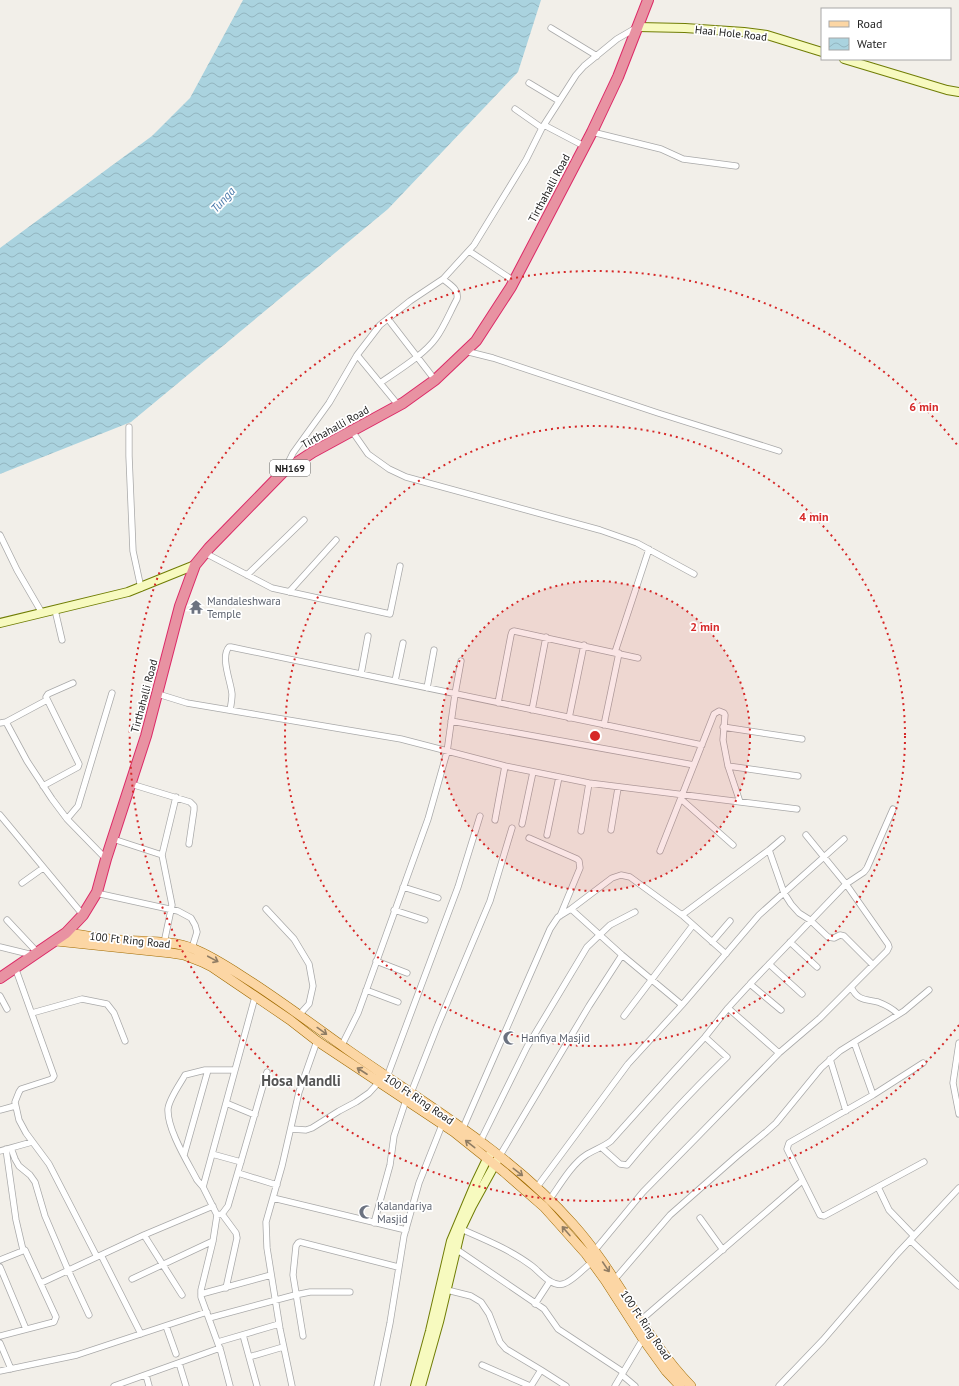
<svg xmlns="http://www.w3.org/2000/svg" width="959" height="1386" font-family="'PT Sans',sans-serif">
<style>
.water{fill:url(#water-waves)}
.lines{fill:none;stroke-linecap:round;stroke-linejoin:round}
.street-casing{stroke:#a9a9a9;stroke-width:7}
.secondary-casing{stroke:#707d05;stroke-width:10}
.primary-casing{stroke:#a06b00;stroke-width:10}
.highway-casing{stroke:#dc2a67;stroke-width:12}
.street{stroke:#fff;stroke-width:5.5}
.secondary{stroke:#f7fabf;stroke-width:8}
.primary{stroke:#fcd6a4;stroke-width:9}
.highway{stroke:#e892a2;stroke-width:10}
.oneway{stroke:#8f7c63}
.ring{fill:none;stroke:#d62828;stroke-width:2;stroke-dasharray:2 4}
.labels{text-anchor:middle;stroke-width:3.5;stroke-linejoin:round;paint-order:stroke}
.shield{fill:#fff;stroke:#646464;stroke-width:1}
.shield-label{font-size:10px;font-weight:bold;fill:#222}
.street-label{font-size:11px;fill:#222;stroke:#fff}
.worship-label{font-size:11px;fill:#5b616d;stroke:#fff;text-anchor:start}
.water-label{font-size:12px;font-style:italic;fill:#4a7aab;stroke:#fff}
.district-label{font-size:15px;font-weight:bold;fill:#555;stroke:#fff}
.centre{fill:#d62828;stroke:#fff;stroke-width:2}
.ring-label{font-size:12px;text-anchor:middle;font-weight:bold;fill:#d62828;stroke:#fff;stroke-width:3.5;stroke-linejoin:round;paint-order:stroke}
</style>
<defs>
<pattern id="water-waves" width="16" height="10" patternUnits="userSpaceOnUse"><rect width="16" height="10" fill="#aad3df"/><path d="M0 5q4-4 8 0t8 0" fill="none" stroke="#92b5bf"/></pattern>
</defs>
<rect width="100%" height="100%" fill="#f2efe9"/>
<!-- water -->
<path class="water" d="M243 0H541L518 72 388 209 131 422 0 474V248L152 136 190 98Z"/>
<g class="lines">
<defs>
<path id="street" d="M551 28 597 56
M529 83 559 101
M515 109 542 128
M544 125 584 146
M592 132 661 149 683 159 736 166
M469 251 514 281
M388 319 435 380
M465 351 493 358 658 413 779 451
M357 355 399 406
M380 383C397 371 424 355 436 338 444 327 450 312 457 299 459 289 450 285 443 279
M129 427V456L133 551 141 588
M352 431 368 454 389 469 406 477 600 530 637 543 694 574
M285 469 293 453 329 403 357 355 380 325 410 301 443 279 474 245 526 160 542 128 576 75 584 66 617 39 636 28
M0 535 17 570 42 613
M205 553 272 588 390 614 400 566
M247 575 304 520
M289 592 336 540
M55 610 62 640
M615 652 649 549
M361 674 368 636
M395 681 403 643
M427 688 434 650
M158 694 187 703 401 739 505 766 589 783 797 809
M498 703 511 635 512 632 514 631 638 658
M230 710C231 705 232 700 232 694 231 682 220 657 229 647H231L702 745
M532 710 546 637
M569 718 584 645
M451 721 694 765
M6 722 27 761 52 799 67 819 106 859
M0 723 6 722 47 700
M604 725 619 653
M723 727 802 739
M728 766 798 776
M131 784 190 802 194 806V810L189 844
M43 786 78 767 79 764 46 697 48 694 73 683
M681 799 733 845
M0 815 83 915
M67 819 78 806 112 693
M495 820 505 766
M522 824 533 772
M611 830 618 788
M581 831 589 783
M547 835 559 777
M529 838 577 859 579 861 580 868 560 916
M113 839 162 855
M769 850 784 893 791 904 799 913 810 920 828 937 834 938 840 935 844 936 873 965
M660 851 714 714 719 711 724 713 725 715 723 740 728 766 740 802
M22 883 43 868
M403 887 438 898
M96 893 178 911 191 918 195 925 197 932 192 948
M266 909 294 939 309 964 313 986 309 1004 299 1015
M571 909 622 955 682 1005
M394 910 425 920
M682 915 769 850 782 839
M7 920 37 952
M712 942 730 921
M790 942 817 967
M164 943 172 905 162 855 176 797
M0 947 33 955
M376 961 407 973
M769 964 802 994
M15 967 54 1076 52 1079 21 1089 19 1092 15 1102 19 1120 26 1133 49 1164 97 1257
M750 984 781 1010
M851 987C858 1001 865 999 878 1002 886 1005 893 1009 898 1014
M366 990 398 1002
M0 996 7 1009
M728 1008 779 1053
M32 1013 82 999 107 1004 114 1013 125 1041
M624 1016 693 925
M854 1042 873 1095
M959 1043 953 1083 959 1114
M342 1045 358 1013 428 819 447 752 455 694 461 661
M830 1059 846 1111
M923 1063 873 1095 789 1143 787 1149 820 1215 824 1216 924 1162
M387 1077 458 887 480 816
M411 1093 437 1027 490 901 512 828
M226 1103 255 1115
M0 1110 15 1106
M463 1128 550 929 558 917 571 909 612 878 621 875 630 877 682 915 726 954
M291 1129 306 1130 312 1128 339 1111 356 1102 369 1093 379 1082
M480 1142 527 1047 587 947 610 925 635 912
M11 1148 15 1159 19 1166 30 1175 35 1182 45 1216 68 1270 89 1315
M602 1148 620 1164 627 1165C658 1127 692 1091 727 1057L705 1037
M6 1149 16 1220 23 1250
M0 1151 32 1142
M212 1154 241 1162
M184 1155 208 1070
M499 1157 589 1006 622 955
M238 1173 277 1185
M203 1187 197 1180C187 1161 167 1129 168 1109 169 1099 180 1084 185 1075L205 1070H235
M537 1187 628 1064 682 1005 759 915 844 839
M878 1187 889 1210 914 1236
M273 1198 406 1230
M550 1199C560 1185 572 1164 586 1155 594 1150 603 1147 611 1141L671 1074 705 1037 728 1008 750 984 846 884 864 872 867 868 893 809
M222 1214 236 1233 237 1238 226 1288
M217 1215 222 1214 228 1206 267 1072
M700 1218 723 1250
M374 1223 390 1165 394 1136 406 1100
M461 1229C486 1240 511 1250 532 1266 540 1272 551 1287 563 1284 572 1282 584 1268 592 1262
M144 1235 182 1295
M910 1240 959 1286
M456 1249 544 1309 558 1329 623 1372
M595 1250 643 1192 700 1134 779 1053 820 1018 887 951 889 947 888 944 846 884 806 835
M101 1255 141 1334
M0 1260 25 1250 56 1317 54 1322 0 1336
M0 1267 26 1329
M132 1279 213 1241
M615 1279 670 1215 737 1156 766 1132 776 1123 821 1068 840 1051 904 1011 929 990
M41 1283 144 1235 213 1206
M447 1290 471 1296 481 1302 489 1314 500 1342 506 1349 541 1370
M201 1294 271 1275
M535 1304 550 1281
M209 1318 295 1295 310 1292H350
M641 1320 802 1181
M166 1326 176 1354
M243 1335 257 1386
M303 1336 293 1275 296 1246 298 1243 300 1242 398 1267
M218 1342 279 1324
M0 1343 11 1369
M249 1357 283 1347
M179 1363 186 1386
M482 1365 530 1386
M0 1371 77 1355 207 1312
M146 1375 149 1386
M622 1375 635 1386
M114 1386 220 1348
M230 1386 221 1352 201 1297V1290L213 1241 217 1215 203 1187 255 997
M292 1386 280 1329 267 1248 266 1222 282 1166 299 1092 317 1041
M377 1386 390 1323 404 1236 419 1183 442 1125
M531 1386 541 1370 566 1386
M615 1386 643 1339
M779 1386 823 1340 897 1254 959 1188"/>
<path id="secondary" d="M638 27 685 28 744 32 767 35 822 52
M844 59 947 90 959 92
M0 623 128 592 195 565
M415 1386 430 1331 451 1241 475 1184 487 1159 492 1151
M421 1386 439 1322 461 1229 472 1206 499 1157"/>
<path id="primary" d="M66 933C85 935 103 939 122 940 145 942 172 940 194 949 214 957 234 971 253 983 285 1004 316 1027 348 1050 425 1104 510 1153 573 1224 618 1274 644 1338 691 1386
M56 941 171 953 184 955 202 962 212 967 290 1020 317 1041 454 1132 504 1172 544 1207 586 1254 605 1280 643 1339 666 1371 680 1386"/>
<path id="highway" d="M0 978 66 933 83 915 97 892 106 859 146 736 180 606 195 565 209 548 284 471 313 452 403 403 435 380 476 341 511 287 592 132 618 77 648 0"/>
</defs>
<!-- street casing -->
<use href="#street" class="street-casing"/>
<!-- secondary casing -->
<use href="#secondary" class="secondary-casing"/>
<!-- primary casing -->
<use href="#primary" class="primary-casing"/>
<!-- highway casing -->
<use href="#highway" class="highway-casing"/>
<!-- street -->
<use href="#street" class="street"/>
<!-- secondary -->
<use href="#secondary" class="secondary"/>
<!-- primary -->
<use href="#primary" class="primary"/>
<!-- highway -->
<use href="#highway" class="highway"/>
</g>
<!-- one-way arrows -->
<defs><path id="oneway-shaft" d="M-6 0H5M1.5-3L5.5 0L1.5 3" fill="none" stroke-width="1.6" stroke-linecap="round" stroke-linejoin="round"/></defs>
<g class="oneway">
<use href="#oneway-shaft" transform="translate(213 959) rotate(28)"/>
<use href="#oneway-shaft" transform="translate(322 1031) rotate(36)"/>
<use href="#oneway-shaft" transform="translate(362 1071) rotate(-147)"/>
<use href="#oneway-shaft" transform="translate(470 1144) rotate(-142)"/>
<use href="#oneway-shaft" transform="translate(518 1172) rotate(38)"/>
<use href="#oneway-shaft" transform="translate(566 1231) rotate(-131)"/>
<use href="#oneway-shaft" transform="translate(606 1267) rotate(56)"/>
</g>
<!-- distance rings -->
<circle cx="595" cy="736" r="155" fill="#d62828" fill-opacity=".12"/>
<g class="ring">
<circle cx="595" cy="736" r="155"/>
<circle cx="595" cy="736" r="310"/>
<path d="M959 1025A465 465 0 1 1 959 447"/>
</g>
<!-- icons -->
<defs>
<symbol id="temple-bare" viewBox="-9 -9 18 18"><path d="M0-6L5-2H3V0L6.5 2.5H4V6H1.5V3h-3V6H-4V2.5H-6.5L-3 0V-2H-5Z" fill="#6b7280" stroke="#fff" stroke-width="2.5" paint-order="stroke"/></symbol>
<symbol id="mosque-bare" viewBox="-9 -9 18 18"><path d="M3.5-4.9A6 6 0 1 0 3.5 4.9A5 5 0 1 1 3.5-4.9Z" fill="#6b7280" stroke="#fff" stroke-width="2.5" paint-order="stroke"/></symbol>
</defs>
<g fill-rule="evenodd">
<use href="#temple-bare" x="186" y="597" width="20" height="20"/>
<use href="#mosque-bare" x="500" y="1028" width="20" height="20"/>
<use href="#mosque-bare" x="356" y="1202" width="20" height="20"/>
</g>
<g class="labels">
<!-- shield labels -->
<rect class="shield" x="270" y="460" width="40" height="16" rx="3"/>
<g class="shield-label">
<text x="290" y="472">NH169</text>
</g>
<!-- street labels -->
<g class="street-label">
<text transform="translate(731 33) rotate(6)" y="4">Haai Hole Road</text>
<text transform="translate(549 188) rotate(-62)" y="4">Tirthahalli Road</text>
<text transform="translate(335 427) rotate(-29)" y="4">Tirthahalli Road</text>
<text transform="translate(144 696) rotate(-75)" y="4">Tirthahalli Road</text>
<text transform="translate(130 940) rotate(6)" y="4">100 Ft Ring Road</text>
<text transform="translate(419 1099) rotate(34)" y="4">100 Ft Ring Road</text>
<text transform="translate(646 1325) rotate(56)" y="4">100 Ft Ring Road</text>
</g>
<!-- worship labels -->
<g class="worship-label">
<text x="207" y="605">Mandaleshwara<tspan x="207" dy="13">Temple</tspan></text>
<text x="521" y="1042">Hanfiya Masjid</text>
<text x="377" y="1210">Kalandariya<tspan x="377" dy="13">Masjid</tspan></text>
</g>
<!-- water labels -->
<g class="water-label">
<text transform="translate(223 200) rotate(-48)" y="4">Tunga</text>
</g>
<!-- district labels -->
<g class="district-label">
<text x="301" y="1086">Hosa Mandli</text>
</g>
</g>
<circle cx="595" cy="736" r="6" class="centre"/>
<g class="ring-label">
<text x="924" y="411">6 min</text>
<text x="814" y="521">4 min</text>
<text x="705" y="631">2 min</text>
</g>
<!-- legend -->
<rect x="821" y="8" width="130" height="52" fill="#ffffff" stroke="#a7a7a7"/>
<rect x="829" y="21" width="20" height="6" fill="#fcd6a4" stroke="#a7a7a7"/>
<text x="857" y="28" font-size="12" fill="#222222">Road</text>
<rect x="829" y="38" width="20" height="12" fill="url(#water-waves)" stroke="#a7a7a7"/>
<text x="857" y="48" font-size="12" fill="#222222">Water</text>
</svg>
